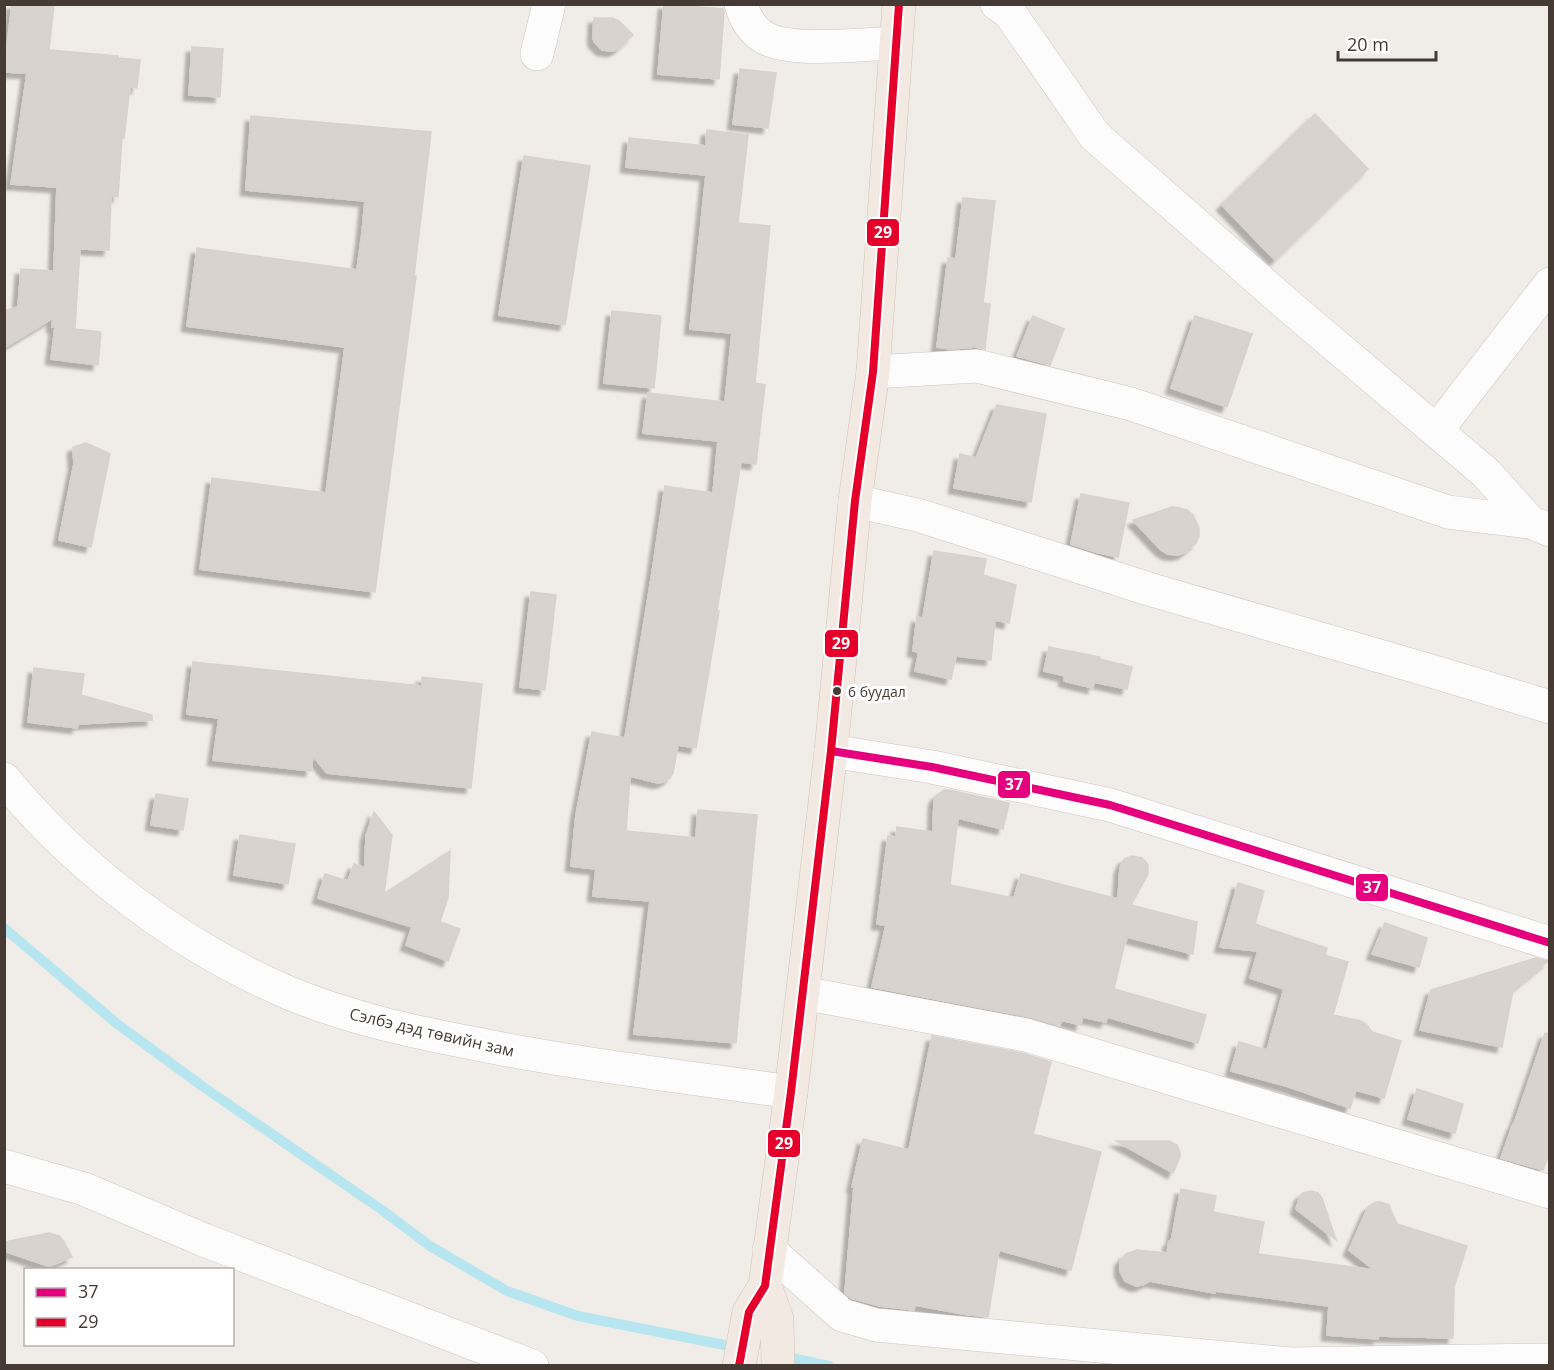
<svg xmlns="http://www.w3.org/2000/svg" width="1554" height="1370" font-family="'Open Sans',sans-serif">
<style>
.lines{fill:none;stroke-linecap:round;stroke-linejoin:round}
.stream{stroke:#b7e6f0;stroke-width:10}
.building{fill:#d8d3cf;stroke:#d8d2ce;stroke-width:1.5;filter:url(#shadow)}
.minor-casing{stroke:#ccc8c4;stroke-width:34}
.major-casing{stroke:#d3c3b4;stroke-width:34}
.minor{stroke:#fdfcfc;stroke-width:33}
.major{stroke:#f1e9e2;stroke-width:33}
.bus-1-casing{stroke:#fff;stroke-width:12}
.bus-2-casing{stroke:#fff;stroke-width:12}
.bus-1{stroke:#e5007d;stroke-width:8}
.bus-2{stroke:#e4002b;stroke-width:8}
.bus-dot{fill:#463b34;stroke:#fff;stroke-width:2}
.labels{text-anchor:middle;stroke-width:6;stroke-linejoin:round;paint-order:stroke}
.bus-label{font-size:14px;fill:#463b34;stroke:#fff;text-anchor:start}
.street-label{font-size:16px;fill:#463b34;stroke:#fff}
.line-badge{stroke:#fff;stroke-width:2}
.badge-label{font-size:16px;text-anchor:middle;font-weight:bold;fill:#fff}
</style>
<defs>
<filter id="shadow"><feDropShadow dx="-5.5" dy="5.5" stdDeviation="1.5" flood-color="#0004"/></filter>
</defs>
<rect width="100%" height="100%" fill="#f0ece8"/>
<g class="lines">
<!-- stream -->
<path class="stream" d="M4 928 116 1023 202 1086 382 1210 430 1246 507 1291 578 1316 740 1348
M782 1356 829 1366"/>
</g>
<!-- building -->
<path class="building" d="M12 4H54L49 50 118 56V58L140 60 137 88 130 87 124 138 122 137 118 197 111 196 109 250 80 249 75 328H65L101 332 98 365 51 359 55 327H52L53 318 4 348V311L18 307 21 269 54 271 57 187 11 184 27 73 4 72Z
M664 4 723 9 724 12 719 79 658 74Z
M594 18H613L619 21 633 35 618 49 613 51 602 50 594 42 593 37Z
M192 47 223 49 220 97 189 95Z
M740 69 776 73 768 128 733 124Z
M1315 114 1368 169 1275 260 1222 205Z
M251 116 431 132 414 276H416L375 592 200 569 212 478 326 493 345 347 187 326 197 248 357 270 362 233 365 201 246 190Z
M707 130 748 135 738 223 770 226 755 383 765 385 756 464 741 462 717 611H719L696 748 678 745 673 773 670 778 663 782 658 783 630 776 626 831 696 838 698 810 757 815 736 1043 634 1034 650 901 593 896 596 869 571 866 576 815 592 732 625 738 652 573 665 486 713 493 718 441 643 433 648 393 725 402 732 333 690 329 706 175 626 167 629 138 706 146Z
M524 156 590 166 565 325 499 315Z
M963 198 995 201 983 303 990 304 985 349 976 347 951 349 937 347 948 258 956 259Z
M612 311 661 316 654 388 604 383Z
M1033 316 1064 329 1050 365 1017 356Z
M1195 316 1252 334 1227 407 1171 388Z
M997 405 1046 414 1031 502 954 488 960 454 976 458Z
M86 443 110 454 91 547 59 540 74 464 73 447Z
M1081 494 1129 503 1118 557 1095 552 1071 544Z
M1172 507 1180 508 1187 510 1193 515 1199 528V536L1196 543 1184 553 1177 555 1168 554 1161 550 1133 520Z
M934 551 986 559 983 575 1016 585 1009 623 995 620 991 660 956 656 951 679 915 671 919 652 913 651 917 617 923 618Z
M531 592 556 595 545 690 520 687Z
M1049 647 1100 657V659L1132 667 1127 689 1094 682 1093 688 1064 681 1065 676 1044 671Z
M193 662 422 686V677L482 684 471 788 327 773 313 756 311 771 213 760 219 718 187 714Z
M34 668 84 674 81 695 152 715V720L78 724 77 728 28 722Z
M944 790H949L1009 803 1003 829 958 818 950 885 1014 898 1021 874 1118 899 1120 868 1124 859 1132 856 1142 858 1145 861 1148 865V874L1131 905 1197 922 1193 954 1127 937 1126 942H1125L1114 989 1206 1015 1198 1043 1107 1017 1106 1022 1082 1017 1081 1025 1061 1020 1060 1026 1030 1017 872 987 886 925 877 924 888 836 896 837 897 827 933 832 934 801 936 796Z
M156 794 188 799 183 830 151 825Z
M374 812 392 835 384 894 450 851 448 897 440 922 460 929 448 961 406 945 412 927 318 898 325 874 348 881 354 864 365 868 366 836Z
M240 835 295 844 288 884 234 875Z
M1238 883 1264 891 1255 924 1327 948 1325 955 1348 962 1333 1015 1361 1021 1366 1024 1372 1032 1401 1041 1384 1098 1356 1090 1350 1108 1286 1086 1231 1071 1239 1042 1267 1050 1284 989 1250 978 1258 951 1220 947Z
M1385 923 1427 938 1419 967 1372 954Z
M1536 958 1548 961 1513 990 1502 1047 1420 1030 1431 990Z
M1545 1033 1550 1034V1152L1543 1170 1501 1158 1513 1124H1514Z
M932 1036 1022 1053 1051 1062 1033 1134 1101 1152 1071 1270 999 1250 988 1317 963 1314 915 1305 914 1310 880 1306 851 1298 845 1293 854 1187H852L863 1139 909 1150Z
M1417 1089 1463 1104 1455 1133 1408 1119Z
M1116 1141H1169L1177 1145 1180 1153V1157L1173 1173Z
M1181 1189 1216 1196 1213 1212 1264 1222 1258 1254 1374 1270 1349 1250 1368 1207 1376 1202H1381L1389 1205 1397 1224 1467 1246 1454 1287 1453 1338 1378 1336V1339L1327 1335 1329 1306 1215 1291V1293L1150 1281 1142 1285 1136 1286 1125 1281 1120 1271V1261L1126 1254 1137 1250 1167 1253 1169 1241 1171 1242Z
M1311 1191 1318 1193 1322 1198 1336 1240 1296 1209 1300 1196 1303 1193Z
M49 1233 59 1236 63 1240 72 1257 53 1265 48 1266 4 1251V1242Z"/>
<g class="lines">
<defs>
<path id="minor" d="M741 4C745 18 752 31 765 38 793 53 862 44 895 43
M997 4 1009 12 1095 136 1290 307 1486 473 1530 522 1550 530
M537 54 549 4
M873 372 977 366 1131 404 1448 512 1530 522
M1437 430 1550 284
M855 501 921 516 1152 590 1438 673 1550 707
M831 751 932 767 1110 805 1550 943
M4 779C78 869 181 947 289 993 349 1018 413 1032 477 1044 581 1065 687 1077 791 1092
M803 993 1026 1035 1550 1192
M4 1166 84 1189 204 1240 532 1366
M769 1250 842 1315 876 1325 1290 1364 1550 1360"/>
<path id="major" d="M765 1286 777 1319 778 1366
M739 1366 749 1312 765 1286 791 1092 831 751 855 501 873 372 899 4"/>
</defs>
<!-- minor casing -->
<use href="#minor" class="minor-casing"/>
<!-- major casing -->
<use href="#major" class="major-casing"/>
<!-- minor -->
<use href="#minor" class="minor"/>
<!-- major -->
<use href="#major" class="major"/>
<defs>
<path id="bus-1" d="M831 751 932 767 1110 805 1550 943"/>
<path id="bus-2" d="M739 1366 749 1312 765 1286 791 1092 831 751 855 501 873 372 899 4"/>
</defs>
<!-- bus-1 casing -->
<use href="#bus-1" class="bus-1-casing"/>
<!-- bus-2 casing -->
<use href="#bus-2" class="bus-2-casing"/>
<!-- bus-1 -->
<use href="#bus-1" class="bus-1"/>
<!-- bus-2 -->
<use href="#bus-2" class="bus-2"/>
</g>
<!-- markers -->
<circle class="bus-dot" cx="837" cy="691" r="5"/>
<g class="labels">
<!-- bus labels -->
<g class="bus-label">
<text x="848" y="697">6 буудал</text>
</g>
<!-- street labels -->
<g class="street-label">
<text transform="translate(432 1032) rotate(13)" y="6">Сэлбэ дэд төвийн зам</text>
</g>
</g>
<g class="line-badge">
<rect x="866" y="218" width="34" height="29" rx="6" fill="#e4002b"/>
<rect x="824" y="629" width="35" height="29" rx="6" fill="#e4002b"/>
<rect x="997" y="770" width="34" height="29" rx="6" fill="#e5007d"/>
<rect x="1355" y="873" width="34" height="29" rx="6" fill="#e5007d"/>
<rect x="767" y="1129" width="34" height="29" rx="6" fill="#e4002b"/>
</g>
<g class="badge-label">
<text x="883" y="238">29</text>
<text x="841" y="649">29</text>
<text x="1014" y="790">37</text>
<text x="1372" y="893">37</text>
<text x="784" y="1149">29</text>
</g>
<!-- border -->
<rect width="1554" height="1370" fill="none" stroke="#463b34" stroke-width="12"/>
<!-- legend -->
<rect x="24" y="1268" width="210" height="78" fill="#ffffff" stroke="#b5b1ae" stroke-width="1.5"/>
<rect x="36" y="1288" width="30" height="9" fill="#e5007d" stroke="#b5b1ae" stroke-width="1.5"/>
<text x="78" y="1298" font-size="18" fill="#463b34">37</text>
<rect x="36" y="1318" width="30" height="9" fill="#e4002b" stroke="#b5b1ae" stroke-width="1.5"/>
<text x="78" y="1328" font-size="18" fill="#463b34">29</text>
<!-- scale -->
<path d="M1338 51v9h98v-9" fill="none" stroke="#463b34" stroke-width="3"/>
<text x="1347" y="51" font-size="18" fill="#463b34" stroke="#ffffff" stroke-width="4.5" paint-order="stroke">20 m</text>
</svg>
